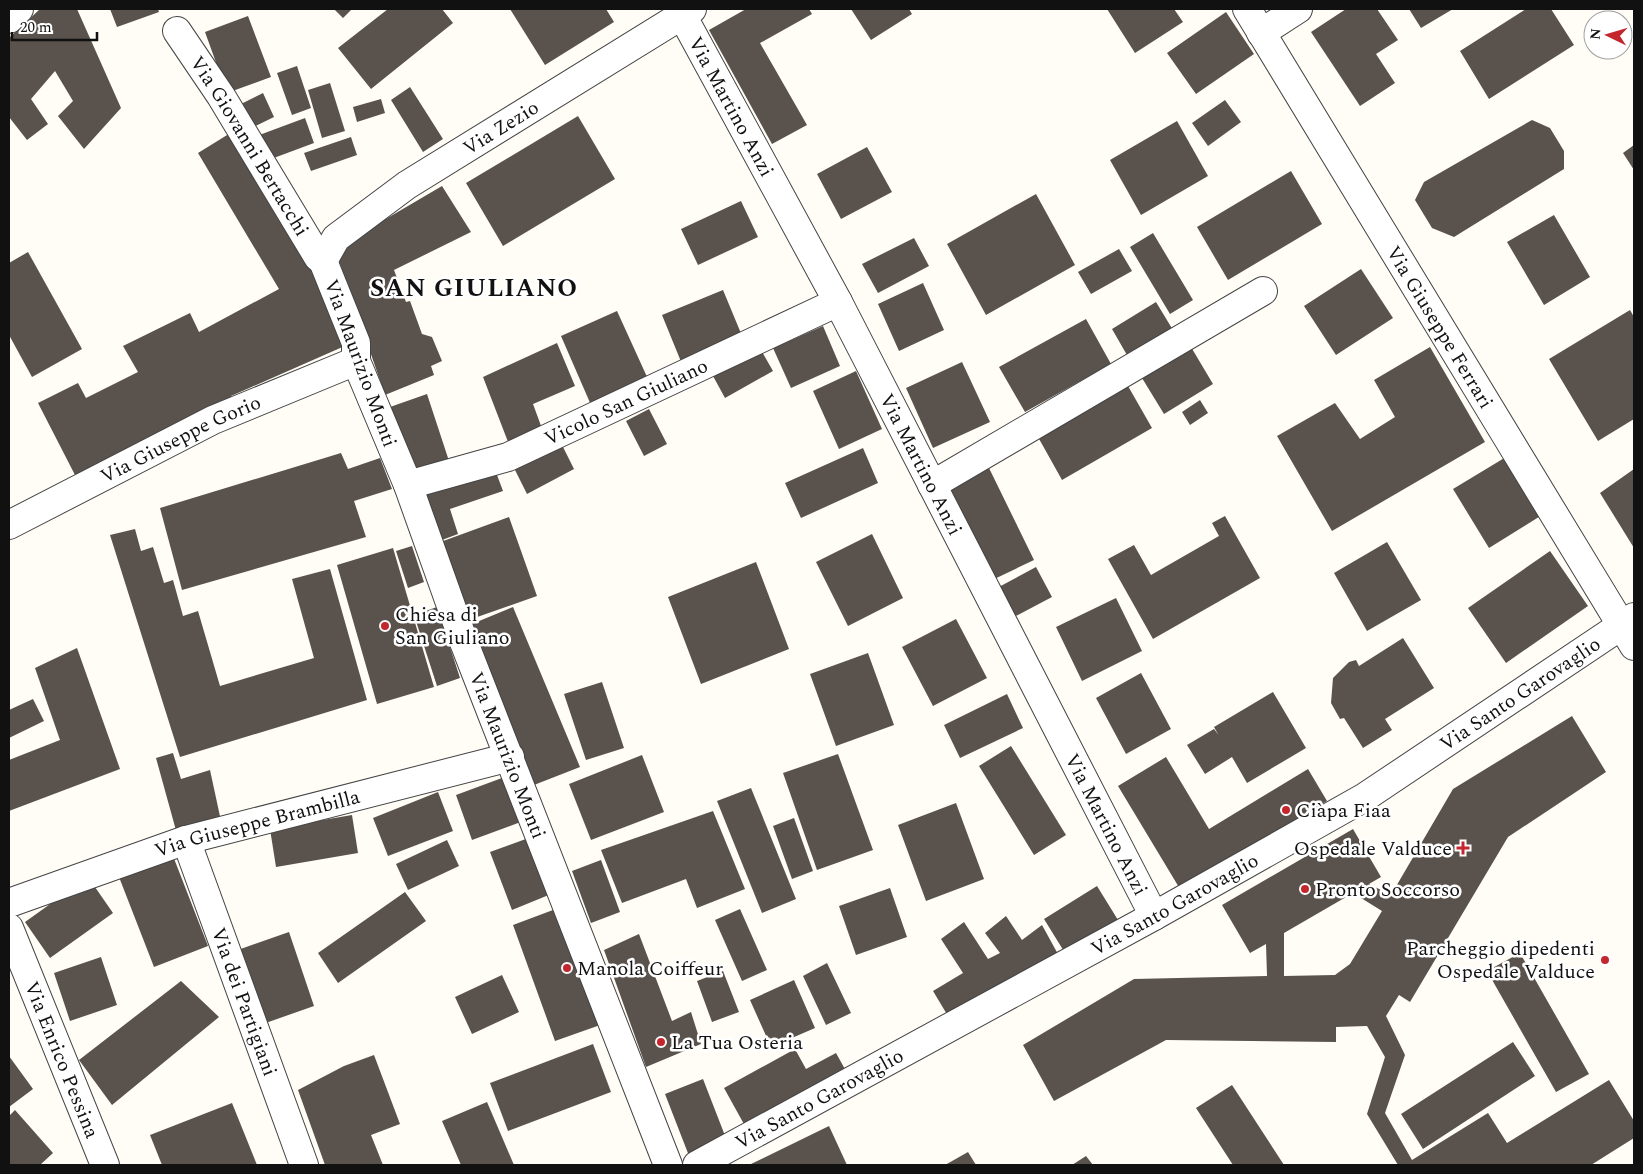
<svg xmlns="http://www.w3.org/2000/svg" width="1643" height="1174" font-family="Spectral,serif">
<style>
.building{fill:#5a524d;fill-rule:evenodd}
.lines{fill:none;stroke-linecap:round;stroke-linejoin:round}
.street-casing{stroke:#444;stroke-width:30}
.street{stroke:#fff;stroke-width:28}
.poi-dot{fill:#c4262e;stroke:#fff;stroke-width:2}
.labels{text-anchor:middle;stroke-width:5;stroke-linejoin:round;paint-order:stroke}
.street-label{font-size:20px;fill:#111;stroke:#fff}
.poi-label{font-size:20px;fill:#111;stroke:#fff;text-anchor:start}
.district-label{font-size:25px;font-weight:bold;letter-spacing:1px;fill:#111;stroke:#fff}
</style>
<rect width="100%" height="100%" fill="#fffdf5"/>
<!-- building -->
<path class="building" d="M40 9H77L121 108 84 149 58 116 73 101 55 71 31 99 48 124 27 140 9 117V38Z
M110 9H158L159 12 117 27Z
M334 9H352L343 18Z
M388 9H442L453 23 371 89 338 48Z
M510 9H606L614 22 545 65Z
M746 9H809L812 14 760 43 807 125 772 144 709 30Z
M851 9H909L912 14 871 40Z
M1107 9H1174L1183 22 1135 53Z
M1346 9H1377L1398 40 1376 54 1395 83 1360 106 1311 32Z
M1409 9H1453L1421 28Z
M1526 9H1551L1574 45 1489 99 1460 51Z
M1226 12 1254 54 1196 94 1167 53Z
M248 16 271 77 227 93 205 32Z
M297 66 311 108 292 115 277 73Z
M330 83 345 131 322 138 308 90Z
M410 87 443 139 423 152 391 100Z
M263 93 274 117 247 130 235 107Z
M381 99 385 113 357 122 353 107Z
M1225 100 1241 122 1208 146 1192 123Z
M578 116 615 179 503 246 466 183Z
M305 118 314 143 263 162 254 137Z
M1532 120 1550 128 1564 151V169L1454 237 1432 228 1415 200 1424 182Z
M1177 121 1208 176 1141 215 1110 160Z
M232 132 312 269 347 345 231 396 233 401 75 475 38 403 78 383 86 398 138 372 123 346 190 313 199 332 279 289 198 153Z
M351 137 357 155 311 171 304 153Z
M1634 145V170L1623 153Z
M867 147 892 192 841 219 817 174Z
M1291 171 1322 224 1228 280 1197 227Z
M442 186 471 232 394 270 406 302 410 301 422 334 432 337 442 361 431 366 434 375 385 395 339 261 343 249 350 240Z
M1036 194 1075 265 986 315 947 244Z
M741 201 758 237 698 265 681 229Z
M1554 215 1590 277 1544 305 1507 242Z
M1153 233 1193 300 1170 314 1130 247Z
M914 238 929 266 878 293 862 264Z
M1119 249 1132 271 1091 294 1078 272Z
M28 252 82 349 32 377 9 335V263Z
M1361 269 1393 318 1336 355 1304 306Z
M923 283 944 330 899 351 878 304Z
M723 290 745 343 684 369 662 315Z
M1156 302 1176 335 1131 362 1112 329Z
M1630 310 1634 317V419L1598 441 1549 359Z
M617 311 648 379 591 405 561 336Z
M1086 319 1111 364 1025 412 999 367Z
M823 326 840 366 791 388 773 348Z
M557 343 575 386 533 404 544 434 510 447 483 377Z
M1191 347 1213 384 1164 414 1142 378Z
M1430 347 1485 442 1332 531 1277 436 1335 403 1360 439 1395 417 1374 380Z
M761 350 773 371 725 398 713 376Z
M962 362 990 422 933 448 906 388Z
M856 371 882 429 839 449 813 391Z
M1128 386 1152 428 1062 480 1038 437Z
M427 394 449 461 412 474 390 407Z
M1200 400 1208 413 1190 425 1182 412Z
M649 409 667 444 644 456 626 421Z
M561 443 574 469 527 494 514 468Z
M863 448 878 483 801 518 785 483Z
M341 453 348 469 380 458 392 489 354 501 366 537 182 590 160 508Z
M1506 457 1542 515 1489 548 1453 489Z
M494 467 503 491 450 509 458 534 434 543 416 490Z
M989 468 1034 560 988 582 943 490Z
M1634 469V548L1600 493Z
M1225 516 1260 578 1153 639 1108 559 1134 545 1151 575 1219 536 1212 523Z
M509 517 537 596 463 622 435 544Z
M135 529 141 551 153 547 164 583 173 580 183 616 198 611 220 686 314 658 292 579 330 569 367 700 180 757 110 535Z
M872 534 903 598 848 626 816 562Z
M1387 542 1421 600 1367 631 1334 573Z
M412 546 424 582 408 588 396 551Z
M393 548 434 687 377 704 337 565Z
M1550 551 1588 606 1506 663 1468 608Z
M756 562 789 649 701 684 668 597Z
M1036 567 1052 597 1012 618 997 588Z
M1116 598 1142 651 1082 681 1056 627Z
M437 607 460 678 437 686 414 615Z
M513 607 580 767 534 785 467 626Z
M956 619 987 678 933 706 902 647Z
M1403 638 1434 688 1385 719 1392 730 1363 748 1344 718 1340 719 1331 703 1333 678 1349 662 1356 660 1359 666Z
M77 648 120 769 9 811V760L60 740 35 668Z
M868 653 894 725 836 746 810 674Z
M1141 673 1171 729 1126 754 1096 698Z
M602 682 624 748 586 760 564 694Z
M1273 692 1306 748 1247 783 1232 757 1205 774 1187 745 1214 729 1218 734 1214 727Z
M1007 694 1023 728 960 758 944 725Z
M33 699 44 721 9 738V710Z
M1572 716 1606 772 1508 837 1410 1002 1399 995 1386 1016 1405 1055 1385 1113 1412 1160 1488 1113 1507 1143 1609 1080 1634 1121V1138L1591 1165H1398L1367 1114 1385 1057 1367 1026 1336 1027V1042L1166 1040 1054 1101 1023 1045 1134 979 1267 976 1266 944 1250 953 1222 905 1353 829 1381 877 1369 884 1391 895 1453 789ZM1353 893 1382 911 1350 964 1335 975 1284 976V933Z
M1011 746 1066 835 1034 855 979 766Z
M173 753 181 779 210 770 221 821 177 834 156 758Z
M838 754 873 850 817 870 783 773Z
M642 755 664 812 591 840 569 784Z
M1166 757 1209 829 1308 769 1327 801 1180 889 1118 786Z
M510 775 526 820 472 840 456 795Z
M751 788 796 899 762 913 717 801Z
M438 792 453 831 388 856 373 818Z
M956 803 984 879 926 901 898 825Z
M713 811 745 889 697 908 686 879 622 903 601 850Z
M352 815 358 853 276 867 270 829Z
M794 818 813 871 792 879 773 826Z
M534 836 556 892 512 910 490 852Z
M447 840 459 866 408 890 396 864Z
M173 856 208 946 154 967 119 877Z
M601 860 620 912 591 923 572 871Z
M88 877 113 913 50 958 25 922Z
M1097 886 1118 920 1065 953 1044 919Z
M890 888 907 937 856 955 839 906Z
M405 892 426 921 338 983 318 953Z
M561 907 603 1024 555 1041 513 925Z
M740 909 767 970 742 981 715 920Z
M1006 916 1022 940 1042 925 1059 956 951 1021 933 991 963 973 941 939 964 922 988 959 1000 953 985 933Z
M289 932 314 1006 260 1025 235 951Z
M639 934 672 1021 691 1012 701 1044 646 1067 604 950Z
M1520 953 1589 1074 1556 1092 1487 971Z
M101 957 117 1005 70 1021 54 973Z
M827 963 851 1013 826 1025 803 976Z
M723 971 739 1012 712 1022 697 981Z
M502 975 519 1012 472 1034 455 997Z
M794 980 815 1028 771 1047 750 1000Z
M181 981 219 1017 112 1105 79 1060Z
M1513 1042 1535 1076 1423 1149 1401 1114Z
M593 1044 611 1092 508 1131 490 1083Z
M795 1049 806 1069 836 1053 851 1080 750 1135 724 1088Z
M374 1055 400 1124 371 1135 383 1165H325L298 1090 344 1066Z
M9 1056 33 1089 9 1107Z
M703 1079 729 1146 691 1161 665 1094Z
M1232 1085 1284 1165H1233L1196 1108Z
M487 1102 514 1165H461L442 1121Z
M232 1103 257 1165H162L150 1135Z
M15 1110 53 1153 40 1165H9V1116Z
M829 1126 847 1165H749Z
M968 1152 976 1165H945Z
M1086 1156 1093 1165H1072Z"/>
<g class="lines">
<defs>
<g id="street">
<path id="s1" d="M1247 9 1634 646"/>
<path id="s2" d="M682 15 838 302 1154 916"/>
<path d="M9 19 19 9"/>
<path id="s3" d="M177 31 221 96 318 257 323 261"/>
<path d="M1261 33 1298 9"/>
<path id="s4" d="M323 261 356 343V361L408 485 465 645 668 1165"/>
<path id="s5" d="M323 261 336 238 407 185 692 9"/>
<path id="s6" d="M408 485 508 457 838 302"/>
<path d="M932 485 1263 291"/>
<path id="s7" d="M9 525 213 420 356 361"/>
<path id="s8" d="M186 840 304 1165"/>
<path id="s9" d="M9 903 186 840 510 757"/>
<path id="s10" d="M9 928 105 1165"/>
<path id="s11" d="M697 1165 1154 916 1365 797 1634 617"/>
</g>
</defs>
<!-- street casing -->
<use href="#street" class="street-casing"/>
<!-- street -->
<use href="#street" class="street"/>
</g>
<!-- markers -->
<g class="poi-dot">
<circle cx="385" cy="626" r="5"/>
<circle cx="1286" cy="810" r="5"/>
<path d="M1460.5 840.5h5v5h5v5h-5v5h-5v-5h-5v-5h5z"/>
<circle cx="1305" cy="889" r="5"/>
<circle cx="1605" cy="960" r="5"/>
<circle cx="567" cy="968" r="5"/>
<circle cx="661" cy="1042" r="5"/>
</g>
<g class="labels">
<!-- street labels -->
<g class="street-label">
<text dy="7" stroke="none"><textPath href="#s2" startOffset="104">Via Martino Anzi</textPath></text>
<text dy="7" stroke="none"><textPath href="#s5" startOffset="225">Via Zezio</textPath></text>
<text dy="7" stroke="none"><textPath href="#s3" startOffset="136">Via Giovanni Bertacchi</textPath></text>
<text dy="7" stroke="none"><textPath href="#s1" startOffset="372">Via Giuseppe Ferrari</textPath></text>
<text transform="translate(361 363) rotate(70)" y="7">Via Maurizio Monti</text>
<text dy="7" stroke="none"><textPath href="#s6" startOffset="234">Vicolo San Giuliano</textPath></text>
<text dy="7" stroke="none"><textPath href="#s7" startOffset="192">Via Giuseppe Gorio</textPath></text>
<text dy="7" stroke="none"><textPath href="#s2" startOffset="509">Via Martino Anzi</textPath></text>
<text dy="7" stroke="none"><textPath href="#s11" startOffset="949">Via Santo Garovaglio</textPath></text>
<text dy="7" stroke="none"><textPath href="#s4" startOffset="529">Via Maurizio Monti</textPath></text>
<text dy="7" stroke="none"><textPath href="#s9" startOffset="261">Via Giuseppe Brambilla</textPath></text>
<text dy="7" stroke="none"><textPath href="#s2" startOffset="914">Via Martino Anzi</textPath></text>
<text dy="7" stroke="none"><textPath href="#s11" startOffset="544">Via Santo Garovaglio</textPath></text>
<text dy="7" stroke="none"><textPath href="#s8" startOffset="172">Via dei Partigiani</textPath></text>
<text dy="7" stroke="none"><textPath href="#s10" startOffset="142">Via Enrico Pessina</textPath></text>
<text dy="7" stroke="none"><textPath href="#s11" startOffset="139">Via Santo Garovaglio</textPath></text>
</g>
<!-- poi labels -->
<g class="poi-label">
<text x="395" y="621">Chiesa di<tspan x="395" dy="23">San Giuliano</tspan></text>
<text x="1296" y="817">Ciàpa Fiaa</text>
<text x="1452" y="855" text-anchor="end">Ospedale Valduce</text>
<text x="1315" y="896">Pronto Soccorso</text>
<text x="1595" y="955" text-anchor="end">Parcheggio dipedenti<tspan x="1595" dy="23">Ospedale Valduce</tspan></text>
<text x="577" y="975">Manola Coiffeur</text>
<text x="671" y="1049">La Tua Osteria</text>
</g>
<!-- district labels -->
<g class="district-label">
<text x="474" y="296">SAN GIULIANO</text>
</g>
</g>
<!-- border -->
<rect width="1643" height="1174" fill="none" stroke="#111111" stroke-width="20"/>
<!-- north arrow -->
<g transform="translate(1608 35) rotate(275)"><circle r="24" fill="#ffffff" stroke="#a0a0a0"/>
<path d="M0-4L9 19L0 12L-9 19Z" fill="#c4262e"/>
<text y="-8" font-size="14" font-weight="bold" text-anchor="middle" fill="#111111">N</text>
</g>
<!-- scale -->
<path d="M12 32v8h85v-8" fill="none" stroke="#111111" stroke-width="2.5"/>
<text x="20" y="32" font-size="15" fill="#111111" stroke="#ffffff" stroke-width="4" paint-order="stroke">20 m</text>
</svg>
